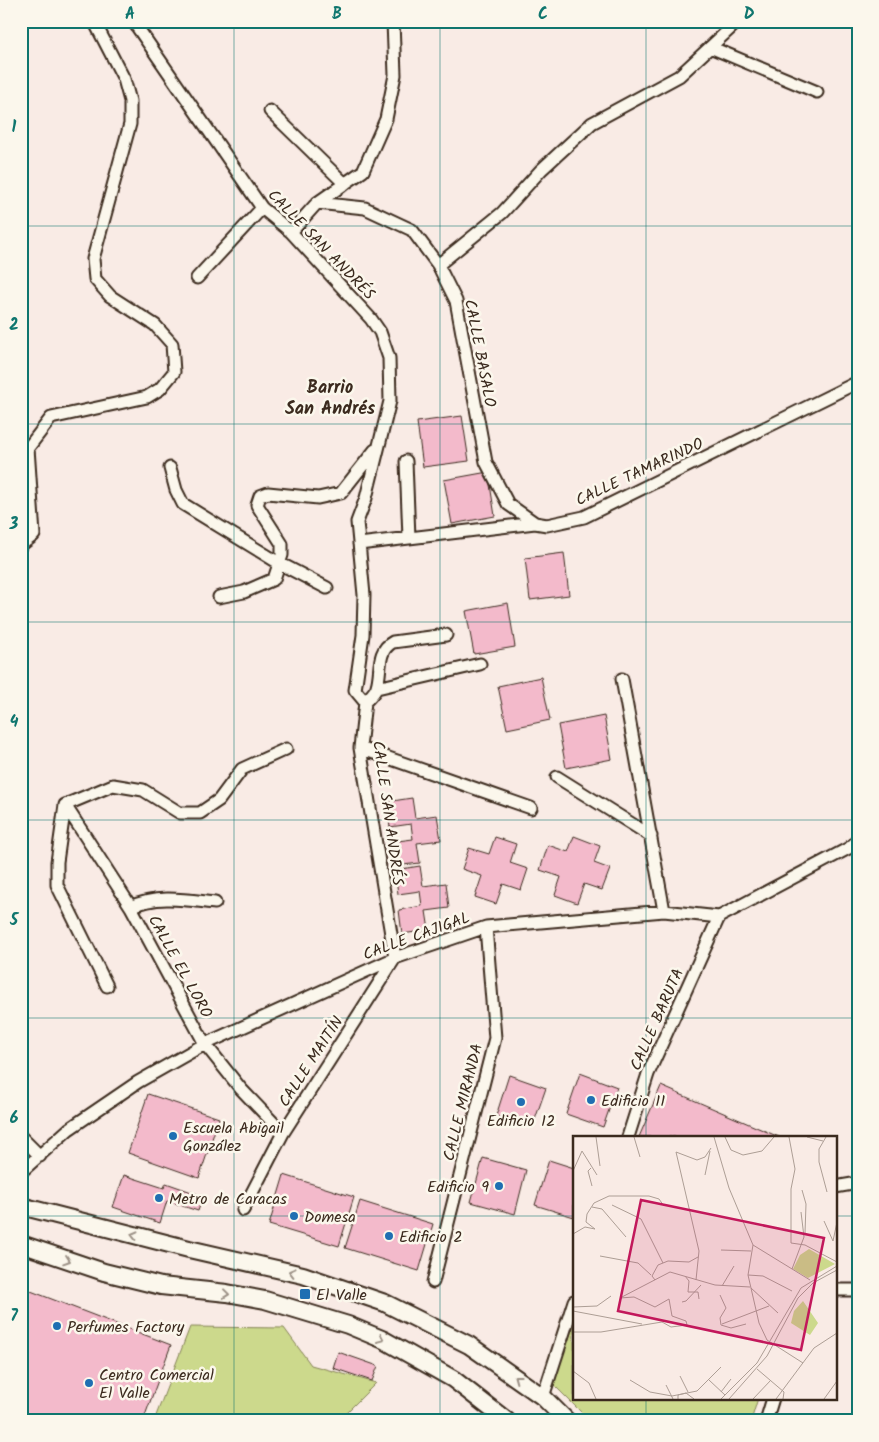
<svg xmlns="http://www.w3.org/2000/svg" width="879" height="1442" font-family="Kalam,sans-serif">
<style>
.green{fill:#ccd98c;stroke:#848255}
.building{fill:#f3bacb;stroke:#3b2a1e}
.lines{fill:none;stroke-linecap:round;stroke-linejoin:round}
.minor-casing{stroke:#3b2a1e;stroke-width:15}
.secondary-casing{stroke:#3b2a1e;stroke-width:20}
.minor{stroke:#fbf7ec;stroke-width:11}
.secondary{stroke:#fbf7ec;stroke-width:16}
.oneway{stroke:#9b9085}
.grid{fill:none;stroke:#0f766e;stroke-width:1;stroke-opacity:0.55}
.poi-dot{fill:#1f6fb2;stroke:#fbf7ec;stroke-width:2}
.labels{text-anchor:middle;stroke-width:5;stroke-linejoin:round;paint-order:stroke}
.street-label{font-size:16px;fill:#3b2a1e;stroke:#fbf7ec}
.poi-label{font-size:16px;fill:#3b2a1e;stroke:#fbf7ec;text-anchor:start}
.neighbourhood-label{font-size:18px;font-weight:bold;fill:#3b2a1e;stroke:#fbf7ec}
.inset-road{fill:none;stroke:#ad9e95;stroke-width:1}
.view{fill:#c2185b;fill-opacity:0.15;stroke:#c2185b;stroke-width:2.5}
.inset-edge{fill:none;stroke:#3b2a1e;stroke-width:2.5}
.neatline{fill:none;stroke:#0f766e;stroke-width:2}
.grid-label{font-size:16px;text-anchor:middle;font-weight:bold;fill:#0f766e}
</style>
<rect width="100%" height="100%" fill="#f9ebe5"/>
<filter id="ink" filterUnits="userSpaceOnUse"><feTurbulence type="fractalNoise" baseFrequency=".02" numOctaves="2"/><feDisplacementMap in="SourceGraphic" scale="10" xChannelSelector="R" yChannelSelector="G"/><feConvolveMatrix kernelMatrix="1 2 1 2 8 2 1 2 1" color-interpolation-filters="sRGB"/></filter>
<g filter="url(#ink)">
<!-- green -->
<path class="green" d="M574 1325V1398H758L751 1421H590L552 1383Z
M190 1327 284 1328 311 1365 376 1383 338 1421H154Z"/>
<!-- building -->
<path class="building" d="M462 416 469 461 423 467 417 422Z
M488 472 495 516 452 524 444 480Z
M564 553 569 595 530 600 525 558Z
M508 603 515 647 474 654 466 611Z
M541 677 550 720 507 729 498 686Z
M604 716 612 759 566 768 558 725Z
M412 798 415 818 437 815 441 840 417 843 420 863 394 866 390 842 413 839 411 824 390 827 386 802Z
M574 836 600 846 594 863 610 869 602 890 584 884 577 903 555 895 561 877 540 870 548 845 568 852Z
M495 837 516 844 510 863 528 869 521 890 503 884 496 904 475 897 482 876 462 869 469 848 489 854Z
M420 866 423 886 446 883 449 908 426 911 429 930 402 934 399 910 422 906 420 891 398 894 395 870Z
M580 1073 617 1087 603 1127 566 1114Z
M509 1075 546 1088 532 1128 496 1116Z
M661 1086 779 1137H639Z
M148 1094 219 1118 199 1178 128 1153Z
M483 1158 526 1170 515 1214 471 1202Z
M549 1160 574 1168V1217L535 1205Z
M124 1175 164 1188 166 1183 203 1196 198 1211 167 1201 160 1223 113 1207Z
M284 1175 354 1197 339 1246 269 1225Z
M360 1201 433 1224 419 1271 345 1248Z
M23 1288 171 1345 143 1421H21V1292Z
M338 1352 378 1366 372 1381 333 1368Z"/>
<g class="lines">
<defs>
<path id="minor" d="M133 21 262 208 291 232 371 319 380 332 389 358 390 401 366 498 357 522 364 595 363 635 355 690 365 702 360 748 395 958
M710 47 817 92
M270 111 345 184
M317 203 363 171 386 119 395 75 393 21
M291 232 317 203 365 208 412 230 438 265 456 301 486 462 508 504 535 523
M438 265 502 213 541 170 592 123 679 76 733 26 735 21
M197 278 262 208
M406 461 409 538
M170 468 176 490 183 504 279 563 327 588
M359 544 535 523 547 525 584 517 858 382
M21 545 34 535 28 448 51 418 147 397 160 389 174 372 172 344 155 325 110 296 95 279 93 259 130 124V101L124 79 94 21
M219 597 244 592 274 579 282 555V544L257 505 260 496 268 493 318 498 341 493 375 450
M622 679 664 911
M377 688 480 664
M365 702C369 697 376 692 377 686 382 670 376 651 393 642L446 635
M360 748 531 808
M557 777 651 836
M65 805 131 907 205 1044 241 1089 283 1133
M131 907C157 894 187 900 215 903
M107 986 57 885V862L65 805 113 785 143 790 180 813H200L219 800 242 769 286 749
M21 1137 40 1156
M628 1137 648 1074 719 917
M21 1172 69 1129 138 1082 205 1044 395 958 486 927 664 911 719 917 849 848 858 840
M835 1187 858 1183
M243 1210 283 1133 395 958
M433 1282 495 1038 486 927
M835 1290H858
M543 1397 574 1301
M766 1421 773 1398"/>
<path id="secondary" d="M21 1206 189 1249 303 1275 385 1303 469 1345 543 1397 567 1421
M21 1244 104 1272 161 1286 227 1293 265 1300 348 1325 384 1340 453 1379 507 1421"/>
</defs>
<!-- minor casing -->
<use href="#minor" class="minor-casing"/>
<!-- secondary casing -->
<use href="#secondary" class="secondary-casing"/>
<!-- minor -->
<use href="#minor" class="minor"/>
<!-- secondary -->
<use href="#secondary" class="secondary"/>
</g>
<!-- one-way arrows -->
<defs><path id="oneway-chevron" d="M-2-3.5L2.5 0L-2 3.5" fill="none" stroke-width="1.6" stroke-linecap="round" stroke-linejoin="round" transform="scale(1.25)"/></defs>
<g class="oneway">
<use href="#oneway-chevron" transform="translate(134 1235) rotate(-166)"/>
<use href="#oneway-chevron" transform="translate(67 1260) rotate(19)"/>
<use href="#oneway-chevron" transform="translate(292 1272) rotate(-166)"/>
<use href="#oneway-chevron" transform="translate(226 1294) rotate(7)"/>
<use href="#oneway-chevron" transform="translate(381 1339) rotate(25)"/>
<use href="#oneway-chevron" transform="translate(517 1378) rotate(-143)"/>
</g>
</g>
<!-- grid -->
<path class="grid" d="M234 21V1421M440 21V1421M646 21V1137M21 226H858M21 424H858M21 622H858M21 820H858M21 1018H858M21 1216H574M835 1216H858M646 1398V1421"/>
<!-- markers -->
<g class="poi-dot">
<circle cx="591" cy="1100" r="5"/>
<circle cx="521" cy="1102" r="5"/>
<circle cx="173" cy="1136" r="5"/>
<circle cx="499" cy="1186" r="5"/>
<circle cx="159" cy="1198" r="5"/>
<circle cx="294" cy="1216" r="5"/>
<circle cx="389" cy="1236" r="5"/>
<rect x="299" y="1288" width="12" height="12" rx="2.5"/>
<circle cx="57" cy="1326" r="5"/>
<circle cx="89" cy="1383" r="5"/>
</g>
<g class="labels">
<!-- street labels -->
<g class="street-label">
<text transform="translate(322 244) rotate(46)" y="6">CALLE SAN ANDRÉS</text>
<text transform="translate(481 353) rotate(79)" y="6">CALLE BASALO</text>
<text transform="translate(639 471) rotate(-25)" y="6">CALLE TAMARINDO</text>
<text transform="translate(389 813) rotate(82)" y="6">CALLE SAN ANDRÉS</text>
<text transform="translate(416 935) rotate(-20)" y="6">CALLE CAJIGAL</text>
<text transform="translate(181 966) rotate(61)" y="6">CALLE EL LORO</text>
<text transform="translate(656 1019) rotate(-66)" y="6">CALLE BARUTA</text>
<text transform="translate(310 1061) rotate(-57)" y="6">CALLE MAITÍN</text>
<text transform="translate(462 1102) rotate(-76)" y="6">CALLE MIRANDA</text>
</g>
<!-- poi labels -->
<g class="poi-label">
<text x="601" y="1106">Edificio 11</text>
<text x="521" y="1126" text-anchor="middle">Edificio 12</text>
<text x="183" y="1133">Escuela Abigail<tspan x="183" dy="18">González</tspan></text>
<text x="489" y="1192" text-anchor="end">Edificio 9</text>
<text x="169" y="1204">Metro de Caracas</text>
<text x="304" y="1222">Domesa</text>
<text x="399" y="1242">Edificio 2</text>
<text x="316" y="1300">El Valle</text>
<text x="67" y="1332">Perfumes Factory</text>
<text x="99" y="1380">Centro Comercial<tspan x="99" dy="18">El Valle</tspan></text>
</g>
<!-- neighbourhood labels -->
<g class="neighbourhood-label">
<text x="330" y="393">Barrio<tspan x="330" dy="21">San Andrés</tspan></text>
</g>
</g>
<!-- overview -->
<g transform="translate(573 1136)">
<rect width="264" height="264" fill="#f9ebe5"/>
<path d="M236 113 262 128 235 142 220 133 227 119ZM230 165 245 187 237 199 218 187 221 175Z" fill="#ccd98c"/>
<path class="inset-road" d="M23 1 27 30M61 1 67 21M141 1 156 52 180 109 175 139 186 187 194 204 230 227M152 1 158 14 170 19 189 15 201 1M216 1 222 33 218 53V107L232 109 264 126M234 1 250 5M253 1 246 13V26L254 56M18 32 15 35 19 50M0 35 9 15 24 39M132 39 137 15M229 54 233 68 232 97M39 69 68 83 90 127M19 71 29 73 53 101M251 85 260 105 264 86M0 98 12 91 22 93 13 86 14 78 21 67 36 60H76L86 63 91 70M180 109 237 144M148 114 178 115M27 120 65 127 78 139M219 133 231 101 228 76M175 139 190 140 219 155M112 140 116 145 115 156H125L126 163M82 144 79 140 85 129 95 125 116 126 125 121M123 144 126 115 103 16 124 24 132 21 138 12M149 150 161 130M178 152 205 177M147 159 153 172 147 182 148 189 158 192 173 188M109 166 113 165 128 149M0 171 24 170 38 160M0 175 69 188M149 188 196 170M0 196H28L89 186 98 191 114 189 113 185 99 180 96 163 82 171 61 161 47 162 97 136 142 149 177 151M184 233 211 256 210 263M0 235 16 247 23 263M107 240 115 256M57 244 77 256 99 260M136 244 152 259M93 249 100 263M148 256 158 243M99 260 124 255 148 231M105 263V259L113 257 121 263M148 263 184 227 228 152 264 130M156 263 194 220 225 162 240 147 264 134M180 263 198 244M203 263 241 212 264 197M251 263 264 245"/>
<path class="view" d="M68 64 251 102 228 214 45 175Z"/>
<rect width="264" height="264" class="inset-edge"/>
</g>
<!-- margin -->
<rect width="879" height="1442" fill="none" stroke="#fbf7ec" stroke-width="55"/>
<rect x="28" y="28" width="824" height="1386" class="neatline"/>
<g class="grid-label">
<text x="130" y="19">A</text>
<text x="337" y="19">B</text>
<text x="543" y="19">C</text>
<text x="749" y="19">D</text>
<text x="14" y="132">1</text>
<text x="14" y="330">2</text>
<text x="14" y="529">3</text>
<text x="14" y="727">4</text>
<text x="14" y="925">5</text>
<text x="14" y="1123">6</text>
<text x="14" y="1321">7</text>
</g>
</svg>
